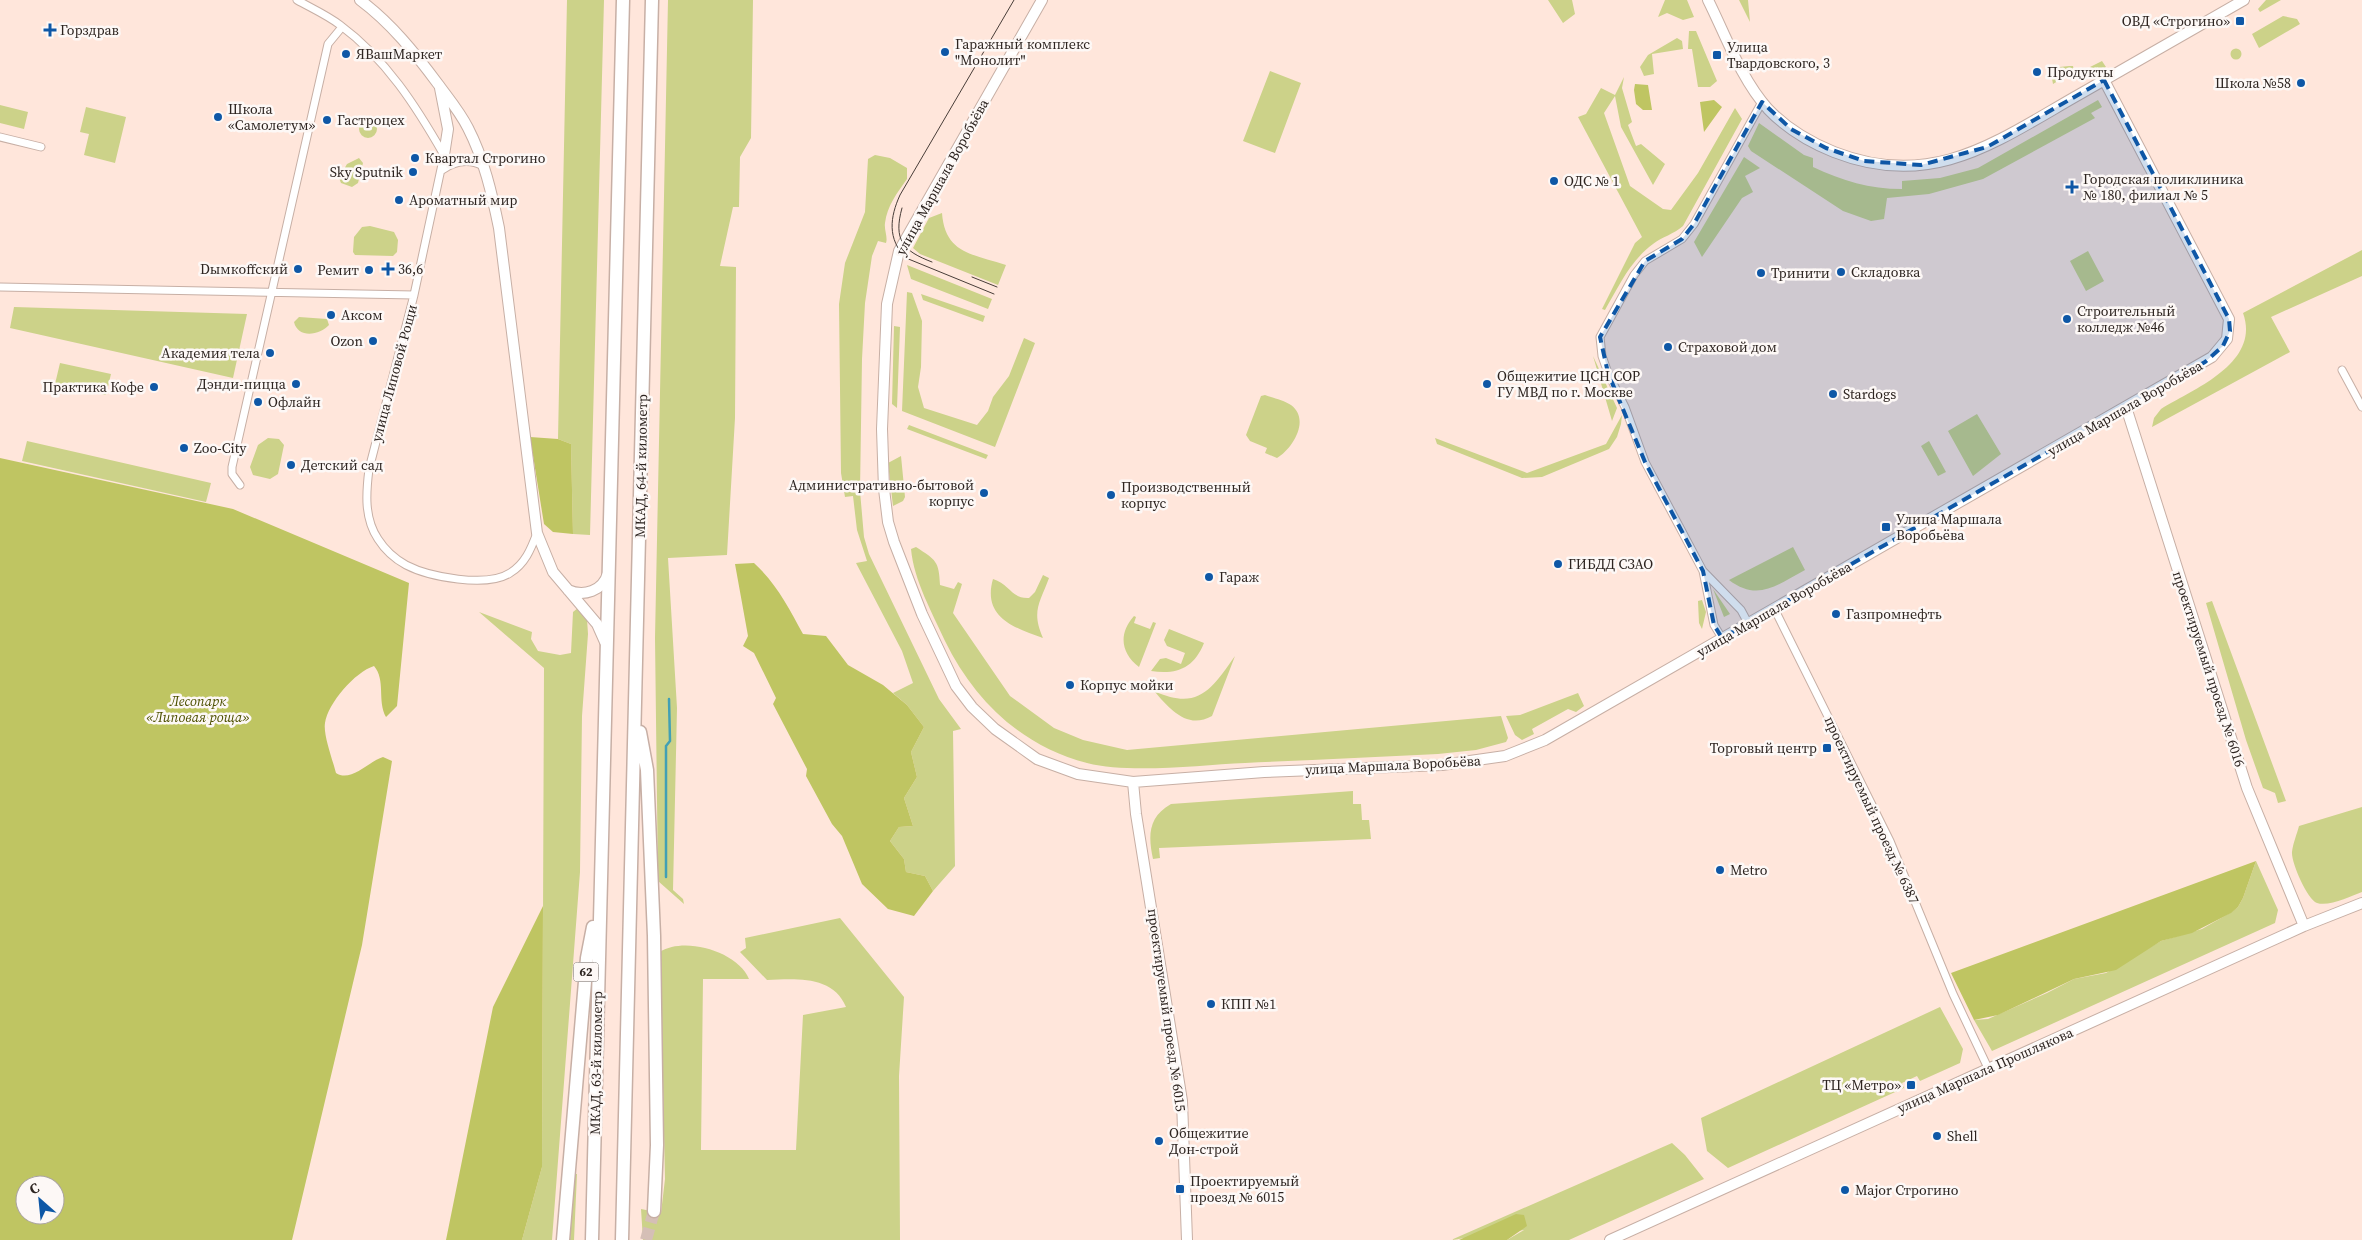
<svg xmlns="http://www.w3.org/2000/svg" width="2362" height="1240" font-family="'Source Serif 4',serif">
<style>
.green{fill:#ccd289}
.forest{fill:#bfc562;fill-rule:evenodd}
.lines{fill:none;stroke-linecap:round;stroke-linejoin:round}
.stream{stroke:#42a0b4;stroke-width:2.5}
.highway-tunnel{stroke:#d5bfb6;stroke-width:12;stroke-dasharray:12 6;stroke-linecap:butt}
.street-casing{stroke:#c7afa5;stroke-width:9}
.secondary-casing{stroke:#c7afa5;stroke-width:12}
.highway-casing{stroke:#c7afa5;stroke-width:15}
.street{stroke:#fff;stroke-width:7}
.secondary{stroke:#fff;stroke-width:10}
.highway{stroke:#fff;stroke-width:12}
.tram{stroke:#483d38;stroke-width:1}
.marked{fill:#0e57a6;fill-opacity:0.2;stroke:#0e57a6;stroke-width:4;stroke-dasharray:10 6;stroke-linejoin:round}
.poi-dot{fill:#0e57a6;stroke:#fdf8f6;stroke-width:2}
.labels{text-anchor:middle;stroke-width:5;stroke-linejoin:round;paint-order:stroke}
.shield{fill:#fdf8f6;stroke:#6b6460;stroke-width:1}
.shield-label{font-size:12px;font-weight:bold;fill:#2d2420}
.poi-label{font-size:14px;fill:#2d2420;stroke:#fdf8f6;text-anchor:start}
.street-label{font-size:14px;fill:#2d2420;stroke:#fdf8f6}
.park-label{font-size:14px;font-style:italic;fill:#4d5000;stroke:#fdf8f6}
</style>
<rect width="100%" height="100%" fill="#ffe6db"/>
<!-- green -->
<path class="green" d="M567 0H604L590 535 573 534 571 444 558 439Z
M668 0H753L751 138 740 157 739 207H733L720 266 736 267 735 418 727 555 668 558 677 708 673 890 683 899 684 904 658 881 655 638Z
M1548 0H1572L1575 14 1563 23Z
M1665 0H1687L1694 17 1683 20 1667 13 1658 17Z
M1739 0H1748L1750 22Z
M2266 0H2281L2260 12 2258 9Z
M2283 16 2297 19 2300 24 2259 48 2252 34Z
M1689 31H1696L1717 81 1710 87H1698L1692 49H1688Z
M1677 38 1682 41 1683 49 1652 54 1654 74 1644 76 1640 67 1648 55Z
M2230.5 54a5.5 5.5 0 1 1 11 0a5.5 5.5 0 1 1-11 0Z
M2102 61 2106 67 2097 72 2090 67Z
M2069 66H2073L2074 71 2053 84 2050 68Z
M1270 71 1301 83 1275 153 1243 141Z
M1624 77 1622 88 1632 122 1628 125 1636 146 1641 144 1665 164 1653 185 1621 127 1615 96 1604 113 1630 186 1663 209 1671 210 1698 173 1735 108 1742 119 1683 226C1674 234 1662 237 1653 244 1630 261 1619 286 1605 310L1602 309 1635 243 1642 237 1578 117 1586 114 1601 88 1615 95Z
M2098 100 2102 107 2091 113 2095 118 1983 179 1929 194 1887 198 1884 219 1871 221 1843 211 1751 151 1748 146 1759 123 1804 155 1813 158V167C1843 181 1869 189 1902 189V181L1940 178 1978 168Z
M0 105 28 112 24 129 0 123Z
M86 107 126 117 115 163 84 155 89 134 80 132Z
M359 129a9 9 0 1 1 18 0a9 9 0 1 1-18 0Z
M875 155 890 158 907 168V179C897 193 887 206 885 223 884 230 888 237 886 243L878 241 872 256 865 303 862 359 860 491 864 537 869 554 939 699 961 729 953 731 955 866 933 891 925 876 906 872 904 859 890 841 899 827 913 826 904 798 917 777 911 752 924 727 907 705 893 693 913 683 902 651 856 563 867 561 857 530 853 496 845 497 841 473 839 304 845 263 865 212 868 159Z
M1744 157 1760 168 1745 176 1753 192 1742 198 1702 257 1694 242Z
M359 158 363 163 358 183 352 187 341 183 339 178 347 164Z
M942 213C945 254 973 254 1006 265L998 285 920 254 913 248 929 218Z
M370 226 394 232 398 240 397 252 393 256 355 255 353 252 354 237 362 227Z
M2362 250V276L2271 317 2290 352 2152 427 2154 418 2161 409C2194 389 2261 363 2243 313Z
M2088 251 2104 281 2086 291 2070 261Z
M907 265 992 299 988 309 911 279Z
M907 292 912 293 922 321 921 367 918 387 924 408 977 425 988 411 993 397 1009 376 1024 338 1035 343 995 447 902 411Z
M921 294 985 316 983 322 923 300Z
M14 307 247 314 233 378 10 328Z
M299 317 327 319 329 325C320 335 298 339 294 322Z
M894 326 900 327 897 408 892 404Z
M1593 356 1617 408 1612 421Z
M60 363 111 374 106 395 55 384Z
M1265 395C1273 398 1284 400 1291 405 1311 420 1292 449 1277 458L1265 453 1267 448 1250 441 1246 435 1261 396Z
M1977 414 2001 454 1973 476 1948 431Z
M1622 415 1621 424 1617 437 1609 449 1542 477 1522 478 1437 444 1435 438 1527 473 1606 444Z
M909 425 988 455 986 459 907 429Z
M268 438 279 439 284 445 278 474 270 479 253 475 250 467 258 445Z
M27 441 211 483 206 502 22 461Z
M1929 441 1946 472 1938 476 1921 446Z
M901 456 905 497 903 501 893 506 888 463Z
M916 547C936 560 939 561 940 585L954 589 958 582 962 584 953 613 1010 696 1054 728 1083 740 1127 750 1501 716 1508 738 1506 742 1476 750 1438 754C1374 757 1310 760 1245 763 1200 765 1130 774 1087 763 1021 746 974 700 945 641 932 612 914 581 911 549Z
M1793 547 1805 570C1777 585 1758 602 1729 580Z
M1043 575 1049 578C1040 603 1031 611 1043 638 1014 628 982 617 993 579 1010 584 1011 599 1029 598L1035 592Z
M1713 589 1730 614 1724 617Z
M1702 600 1706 612 1702 629 1699 623 1698 601Z
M2212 601 2286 801 2278 803 2275 793 2263 788 2246 740 2206 603Z
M578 608 587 619 588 634 582 716 580 872 552 1240H522L542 1167 544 668 479 612 532 632 531 639 538 651 560 655 571 653 573 612Z
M1134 616 1136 617 1134 623 1150 629 1153 622 1156 623 1139 667C1121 653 1118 634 1134 616Z
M1169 629 1204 643C1194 668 1177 675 1151 671L1160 659 1166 658 1181 664 1185 653 1167 646 1164 640Z
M1235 656 1212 716C1187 730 1170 709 1154 691 1198 711 1211 690 1235 656Z
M1578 693 1584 706 1576 712 1568 709 1532 729 1534 734 1522 740 1515 735 1506 716 1520 715Z
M1353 791V804H1361L1362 820H1369L1371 839 1159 848 1160 858 1153 859C1148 836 1148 817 1171 804Z
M2362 807V892C2351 896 2329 907 2317 903 2307 899 2291 862 2292 852 2293 843 2297 834 2299 826Z
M2256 861 2278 910 2275 923 1992 1051 1974 1020 1988 1019 2047 993 2074 979 2106 973 2161 941 2202 929 2230 913 2238 907 2243 898Z
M840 918 904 997 899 1076 900 1240H643L641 1209 661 1213 665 1179 660 952C685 936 738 952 749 979H703L701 1150H796L803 1015 846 1007C833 975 795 979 767 980L740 952 746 948 745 938Z
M1940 1007 1963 1049 1960 1063 1920 1081 1917 1076 1902 1083 1904 1088 1728 1168 1707 1151 1701 1118Z
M1672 1143 1685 1155 1704 1179 1569 1240H1507L1524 1230 1451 1240Z
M575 1174H577L574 1240H570Z"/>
<!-- forest -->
<path class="forest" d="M1635 84 1648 85 1652 110H1643L1636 104 1634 90Z
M1714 100 1722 107 1704 132 1700 102Z
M530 437 558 439 571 444 573 534 553 532 544 524Z
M0 458 233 509 409 583 397 706 386 717C377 701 386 680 374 666 355 672 328 703 325 723 323 735 333 761 336 773 351 783 369 761 383 757L392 761 362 945 292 1240H0ZM25 1185H55V1215H25Z
M754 563C776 583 789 608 803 634L826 636 848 665 883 685 907 705 924 727 911 752 917 777 904 798 913 826 899 827 890 841 904 859 906 872 925 876 933 891 914 916 888 909 862 884 842 836 832 824 806 776 807 769 773 704 776 698 754 653 743 646 748 636 735 564Z
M2256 861 2243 898 2238 907 2231 913 2192 933 2161 941 2116 970 2074 979 1998 1015 1974 1020 1951 973Z
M543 906 542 1167 522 1240H446L493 1007Z
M1516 1214 1524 1215 1527 1226 1507 1240H1459Z"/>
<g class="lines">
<!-- stream -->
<path class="stream" d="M666 877V746L670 741 669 699"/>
<!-- highway-tunnel -->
<path class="highway-tunnel" d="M646 1240 654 1211"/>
<defs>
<path id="street" d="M297 0C311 8 327 15 340 25 386 59 416 106 444 155L414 295 369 469C366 493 364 518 378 539 385 550 395 559 406 565 429 577 487 588 510 573 525 564 531 549 537 533
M0 137 41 147
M442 170C455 161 468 158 483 166
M0 287 414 295
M2342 370 2362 407
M240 485 232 474V467L328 44 342 27
M1703 571 1714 625 1722 638
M1774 608 1890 841 1953 994 1988 1068
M1748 623 1741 610 1703 571 1645 462 1625 407 1608 373 1602 356 1600 337 1634 275 1645 261 1682 239 1694 224 1762 102"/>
<path id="secondary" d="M360 0C391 23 415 53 438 84 449 99 460 112 468 128 484 159 492 194 499 228L537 533 553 572 597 624 605 642
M1042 0 899 251 887 304 882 429 884 489 888 522 894 542 922 614 956 686 972 707 995 729 1037 759 1078 774 1133 782 1264 772 1442 765 1505 756 1545 740 2212 357 2227 339 2229 319 2104 80
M1708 0C1726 36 1741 79 1768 109 1787 129 1809 142 1834 152 1933 191 1997 141 2080 94 2135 63 2189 31 2244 0
M440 88 448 129 444 155
M2126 407 2247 788 2304 926
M568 590C584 597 603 591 608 573
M1133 782 1136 814 1182 1101 1187 1240
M1610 1240 2304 926 2362 903"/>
<path id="highway" d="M640 732 647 770 654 936 657 1145 654 1211
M563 1240 587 958 593 927
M592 1240 623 0
M622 1240 652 0"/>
</defs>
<!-- street casing -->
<use href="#street" class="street-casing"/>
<!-- secondary casing -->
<use href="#secondary" class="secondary-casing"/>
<!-- highway casing -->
<use href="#highway" class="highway-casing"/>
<!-- street -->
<use href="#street" class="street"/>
<!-- secondary -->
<use href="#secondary" class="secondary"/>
<!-- highway -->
<use href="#highway" class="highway"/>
<!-- tram -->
<path class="tram" d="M902 208C893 240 903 251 932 262
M972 277 997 287
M994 294 906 258C887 239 890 217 900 195L1014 0"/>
</g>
<!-- marked area -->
<path class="marked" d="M2104 80 2229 319 2230 331 2223 346 2205 362 1722 638 1714 625 1703 571 1645 462 1608 373 1600 337 1645 261 1682 239 1694 224 1762 102 1791 129 1826 148 1864 161 1921 165 1987 147Z"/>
<!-- markers -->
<g class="poi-dot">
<rect x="2235" y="16" width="10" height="10" rx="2.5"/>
<path d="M47.5 22.5h5v5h5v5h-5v5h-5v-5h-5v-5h5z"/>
<circle cx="945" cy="52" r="5"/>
<circle cx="346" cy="54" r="5"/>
<rect x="1712" y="50" width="10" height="10" rx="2.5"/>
<circle cx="2037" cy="72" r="5"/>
<circle cx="2301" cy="83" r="5"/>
<circle cx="218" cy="117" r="5"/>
<circle cx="327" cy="120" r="5"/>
<circle cx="415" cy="158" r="5"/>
<circle cx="413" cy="172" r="5"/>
<circle cx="1554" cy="181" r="5"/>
<path d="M2069.5 179.5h5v5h5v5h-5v5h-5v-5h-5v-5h5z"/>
<circle cx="399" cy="200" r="5"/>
<circle cx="298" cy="269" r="5"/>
<path d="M385.5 261.5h5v5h5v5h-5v5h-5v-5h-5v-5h5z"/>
<circle cx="369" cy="270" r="5"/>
<circle cx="1841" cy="272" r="5"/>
<circle cx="1761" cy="273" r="5"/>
<circle cx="331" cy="315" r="5"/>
<circle cx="2067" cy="319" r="5"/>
<circle cx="373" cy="341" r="5"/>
<circle cx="1668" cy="347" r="5"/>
<circle cx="270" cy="353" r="5"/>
<circle cx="296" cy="384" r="5"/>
<circle cx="1487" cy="384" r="5"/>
<circle cx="154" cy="387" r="5"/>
<circle cx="1833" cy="394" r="5"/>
<circle cx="258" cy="402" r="5"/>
<circle cx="184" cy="448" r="5"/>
<circle cx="291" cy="465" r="5"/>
<circle cx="984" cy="493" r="5"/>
<circle cx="1111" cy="495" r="5"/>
<rect x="1881" y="522" width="10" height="10" rx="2.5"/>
<circle cx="1558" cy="564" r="5"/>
<circle cx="1209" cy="577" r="5"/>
<circle cx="1836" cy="614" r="5"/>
<circle cx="1070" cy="685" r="5"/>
<rect x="1822" y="743" width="10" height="10" rx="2.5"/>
<circle cx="1720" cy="870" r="5"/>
<circle cx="1211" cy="1004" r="5"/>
<rect x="1906" y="1080" width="10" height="10" rx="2.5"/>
<circle cx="1937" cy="1136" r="5"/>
<circle cx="1159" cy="1141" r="5"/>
<rect x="1175" y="1184" width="10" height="10" rx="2.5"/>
<circle cx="1845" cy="1190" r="5"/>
</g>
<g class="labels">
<!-- shield labels -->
<rect class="shield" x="573.5" y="962.5" width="25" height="19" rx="4"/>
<g class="shield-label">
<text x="586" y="976">62</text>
</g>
<!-- poi labels -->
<g class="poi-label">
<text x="2230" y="26" text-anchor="end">ОВД «Строгино»</text>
<text x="60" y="35">Горздрав</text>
<text x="955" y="49">Гаражный комплекс<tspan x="955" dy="16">"Монолит"</tspan></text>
<text x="1727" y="52">Улица<tspan x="1727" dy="16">Твардовского, 3</tspan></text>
<text x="356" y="59">ЯВашМаркет</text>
<text x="2047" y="77">Продукты</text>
<text x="2291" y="88" text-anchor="end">Школа №58</text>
<text x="228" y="114">Школа<tspan x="228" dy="16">«Самолетум»</tspan></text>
<text x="337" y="125">Гастроцех</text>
<text x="425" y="163">Квартал Строгино</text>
<text x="403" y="177" text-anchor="end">Sky Sputnik</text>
<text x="2083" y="184">Городская поликлиника<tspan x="2083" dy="16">№ 180, филиал № 5</tspan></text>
<text x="1564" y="186">ОДС № 1</text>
<text x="409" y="205">Ароматный мир</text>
<text x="288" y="274" text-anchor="end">Dымкoffский</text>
<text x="398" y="274">36,6</text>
<text x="359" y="275" text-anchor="end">Ремит</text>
<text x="1851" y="277">Складовка</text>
<text x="1771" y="278">Тринити</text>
<text x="2077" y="316">Строительный<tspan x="2077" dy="16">колледж №46</tspan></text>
<text x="341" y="320">Аксом</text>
<text x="363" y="346" text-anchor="end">Ozon</text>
<text x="1678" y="352">Страховой дом</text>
<text x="260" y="358" text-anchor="end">Академия тела</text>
<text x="1497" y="381">Общежитие ЦСН СОР<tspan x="1497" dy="16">ГУ МВД по г. Москве</tspan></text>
<text x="286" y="389" text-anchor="end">Дэнди-пицца</text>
<text x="144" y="392" text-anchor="end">Практика Кофе</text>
<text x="1843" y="399">Stardogs</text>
<text x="268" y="407">Офлайн</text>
<text x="194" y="453">Zoo-City</text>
<text x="301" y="470">Детский сад</text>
<text x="974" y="490" text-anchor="end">Административно-бытовой<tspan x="974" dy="16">корпус</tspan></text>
<text x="1121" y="492">Производственный<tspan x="1121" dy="16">корпус</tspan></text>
<text x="1896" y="524">Улица Маршала<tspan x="1896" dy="16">Воробьёва</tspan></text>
<text x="1568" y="569">ГИБДД СЗАО</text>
<text x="1219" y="582">Гараж</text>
<text x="1846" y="619">Газпромнефть</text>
<text x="1080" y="690">Корпус мойки</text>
<text x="1817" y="753" text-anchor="end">Торговый центр</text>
<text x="1730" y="875">Metro</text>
<text x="1221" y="1009">КПП №1</text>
<text x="1901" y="1090" text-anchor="end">ТЦ «Метро»</text>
<text x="1169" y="1138">Общежитие<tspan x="1169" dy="16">Дон-строй</tspan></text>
<text x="1947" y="1141">Shell</text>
<text x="1190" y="1186">Проектируемый<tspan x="1190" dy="16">проезд № 6015</tspan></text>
<text x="1855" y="1195">Major Строгино</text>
</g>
<!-- street labels -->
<g class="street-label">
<text transform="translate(942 177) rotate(-61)" y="5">улица Маршала Воробьёва</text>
<text transform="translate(394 373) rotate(-75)" y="5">улица Липовой Рощи</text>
<text transform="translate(2125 408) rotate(-30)" y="5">улица Маршала Воробьёва</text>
<text transform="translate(641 466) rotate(-89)" y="5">МКАД, 64-й километр</text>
<text transform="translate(1774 609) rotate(-30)" y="5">улица Маршала Воробьёва</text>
<text transform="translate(2209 669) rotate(72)" y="5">проектируемый проезд № 6016</text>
<text transform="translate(1393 765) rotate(-3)" y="5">улица Маршала Воробьёва</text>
<text transform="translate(1872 810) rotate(65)" y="5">проектируемый проезд № 6387</text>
<text transform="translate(1167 1010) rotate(82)" y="5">проектируемый проезд № 6015</text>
<text transform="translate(596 1063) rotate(-89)" y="5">МКАД, 63-й километр</text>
<text transform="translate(1985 1070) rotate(-24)" y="5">улица Маршала Прошлякова</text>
</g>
<!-- park labels -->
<g class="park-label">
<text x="198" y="706">Лесопарк<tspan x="198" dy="16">«Липовая роща»</tspan></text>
</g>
</g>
<!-- north arrow -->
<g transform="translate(40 1200) rotate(333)"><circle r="24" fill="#fdf8f6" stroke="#aaa3a0"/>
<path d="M0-4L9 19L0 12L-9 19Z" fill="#0e57a6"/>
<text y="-8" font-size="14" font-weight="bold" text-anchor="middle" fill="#2d2420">С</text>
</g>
</svg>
